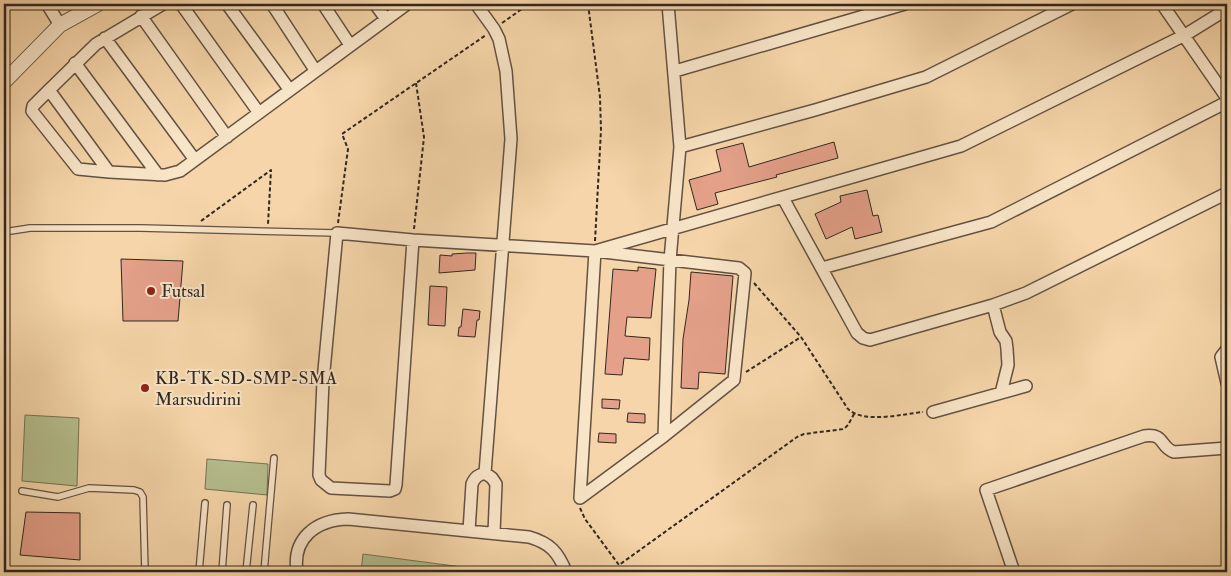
<svg xmlns="http://www.w3.org/2000/svg" width="1231" height="576" font-family="'IM FELL Double Pica',serif">
<style>
.green{fill:#b5be8e;stroke:#747256}
.building{fill:#e4a089;stroke:#32271f}
.lines{fill:none;stroke-linecap:round;stroke-linejoin:round}
.service-casing{stroke:#635242;stroke-width:8}
.minor-casing{stroke:#635242;stroke-width:14}
.tertiary-casing{stroke:#635242;stroke-width:16}
.path{stroke:#32271f;stroke-width:2;stroke-dasharray:4 2.5;stroke-linecap:butt}
.service{stroke:#f8e4c7;stroke-width:5.5}
.minor{stroke:#f8e4c7;stroke-width:11}
.tertiary{stroke:#f8e4c7;stroke-width:14}
.poi-dot{fill:#8f2418;stroke:#f8e4c7;stroke-width:2}
.labels{text-anchor:middle;stroke-width:4;stroke-linejoin:round;paint-order:stroke}
.poi-label{font-size:18px;fill:#32271f;stroke:#f8e4c7;text-anchor:start}
</style>
<rect width="100%" height="100%" fill="#f5d5a9"/>
<filter id="stains"><feTurbulence type="fractalNoise" baseFrequency=".004" numOctaves="4"/><feColorMatrix values="0 0 0 0 .2 0 0 0 0 .09 0 0 0 0 .02 0 0 0 .5 -.17"/></filter>
<radialGradient id="worn" r=".72"><stop offset=".6" stop-color="#630" stop-opacity="0"/><stop offset="1" stop-color="#630" stop-opacity=".3"/></radialGradient>
<!-- green -->
<path class="green" d="M25 415 79 418 77 486 22 481Z
M207 459 268 464 267 495 205 489Z
M363 554 500 572H361Z"/>
<!-- building -->
<path class="building" d="M834 142 838 158 776 175 777 177 715 193 718 204 697 210 689 180 721 171 716 150 743 143 749 167Z
M867 190 873 216 878 215 882 232 855 239 852 227 826 239 815 214 841 202 840 196Z
M467 253H476L475 270 439 273 440 255 452 256V254Z
M121 259 183 261 178 321H123Z
M638 267 656 269 651 318 627 317 625 336 650 338 649 360 624 358 622 375 605 374 613 269 638 271Z
M691 272 733 276 725 374 699 372 698 389 681 388 683 339 689 300Z
M430 286 447 287 445 326 428 325Z
M463 309 480 311 479 320H477L475 337 458 336 459 327H461Z
M602 399 620 400 619 409 602 408Z
M628 413 645 414V423L627 422Z
M599 433 616 434V443L598 442Z
M26 512 80 513V560L20 555Z"/>
<g class="lines">
<defs>
<path id="service" d="M4 232 30 228H141L337 233
M22 491 58 497 89 488 134 490 140 492 143 497 145 572
M199 572 205 503
M222 572 227 505
M246 572 253 505
M264 572 274 458"/>
<path id="minor" d="M47 4 60 25
M163 4 96 44 49 90 109 172 165 175 180 171 407 4
M181 4 259 113
M227 4 289 89
M272 4 315 70
M323 4 350 45
M375 4 386 19
M476 4 494 29 499 39 506 71 511 139 485 473
M1162 4 1227 98
M141 16 227 137
M105 38 195 160
M75 63 158 175
M675 71 905 4
M49 90 33 106 32 111 78 169 109 172
M680 147 815 110 926 77 1072 4
M783 198 857 333 863 338 870 340 993 305 1026 293 1227 193
M413 240 396 485 395 489 390 491 331 488 321 480 319 475 323 381 337 233 413 240 595 251 739 268 745 273 734 380 664 436 580 498
M822 268 991 222 1227 102
M993 305 1000 332 1006 341 1007 349 1008 365 1001 393
M1227 349 1221 357 1227 383
M933 412 1026 386
M664 436 670 260 680 147 668 4
M485 473 492 478 496 484 494 533
M580 498 595 251 961 146 1185 35 1227 9
M469 531 472 484C475 477 478 475 485 473
M297 572C292 538 316 520 348 519L529 537C550 543 558 552 566 572
M1014 572 986 490 1144 436C1166 433 1159 447 1174 452L1227 448"/>
<path id="tertiary" d="M4 82 60 25 98 4"/>
</defs>
<!-- service casing -->
<use href="#service" class="service-casing"/>
<!-- minor casing -->
<use href="#minor" class="minor-casing"/>
<!-- tertiary casing -->
<use href="#tertiary" class="tertiary-casing"/>
<!-- path -->
<path class="path" d="M588 4 600 97 601 130 595 241
M502 23 529 4
M201 221 271 170 268 224
M338 223 348 149 342 134 486 35
M414 229 424 137 416 83
M754 283 801 337 848 409C864 424 903 414 923 412
M746 372 801 337
M580 508 585 519 619 565 797 437 804 434 844 429 848 425 854 414"/>
<!-- service -->
<use href="#service" class="service"/>
<!-- minor -->
<use href="#minor" class="minor"/>
<!-- tertiary -->
<use href="#tertiary" class="tertiary"/>
</g>
<!-- markers -->
<g class="poi-dot">
<circle cx="151" cy="291" r="5"/>
<circle cx="145" cy="388" r="5"/>
</g>
<g class="labels">
<!-- poi labels -->
<g class="poi-label">
<text x="161" y="297">Futsal</text>
<text x="155" y="384">KB-TK-SD-SMP-SMA<tspan x="155" dy="21">Marsudirini</tspan></text>
</g>
</g>
<!-- margin -->
<rect width="1231" height="576" fill="none" stroke="#f5d5a9" stroke-width="20"/>
<rect x="5" y="5" width="1221" height="566" fill="none" stroke="#32271f" stroke-width="2.5"/>
<rect x="10" y="10" width="1211" height="556" fill="none" stroke="#32271f"/>
<rect width="100%" height="100%" filter="url(#stains)"/>
<rect width="100%" height="100%" fill="url(#worn)"/>
</svg>
